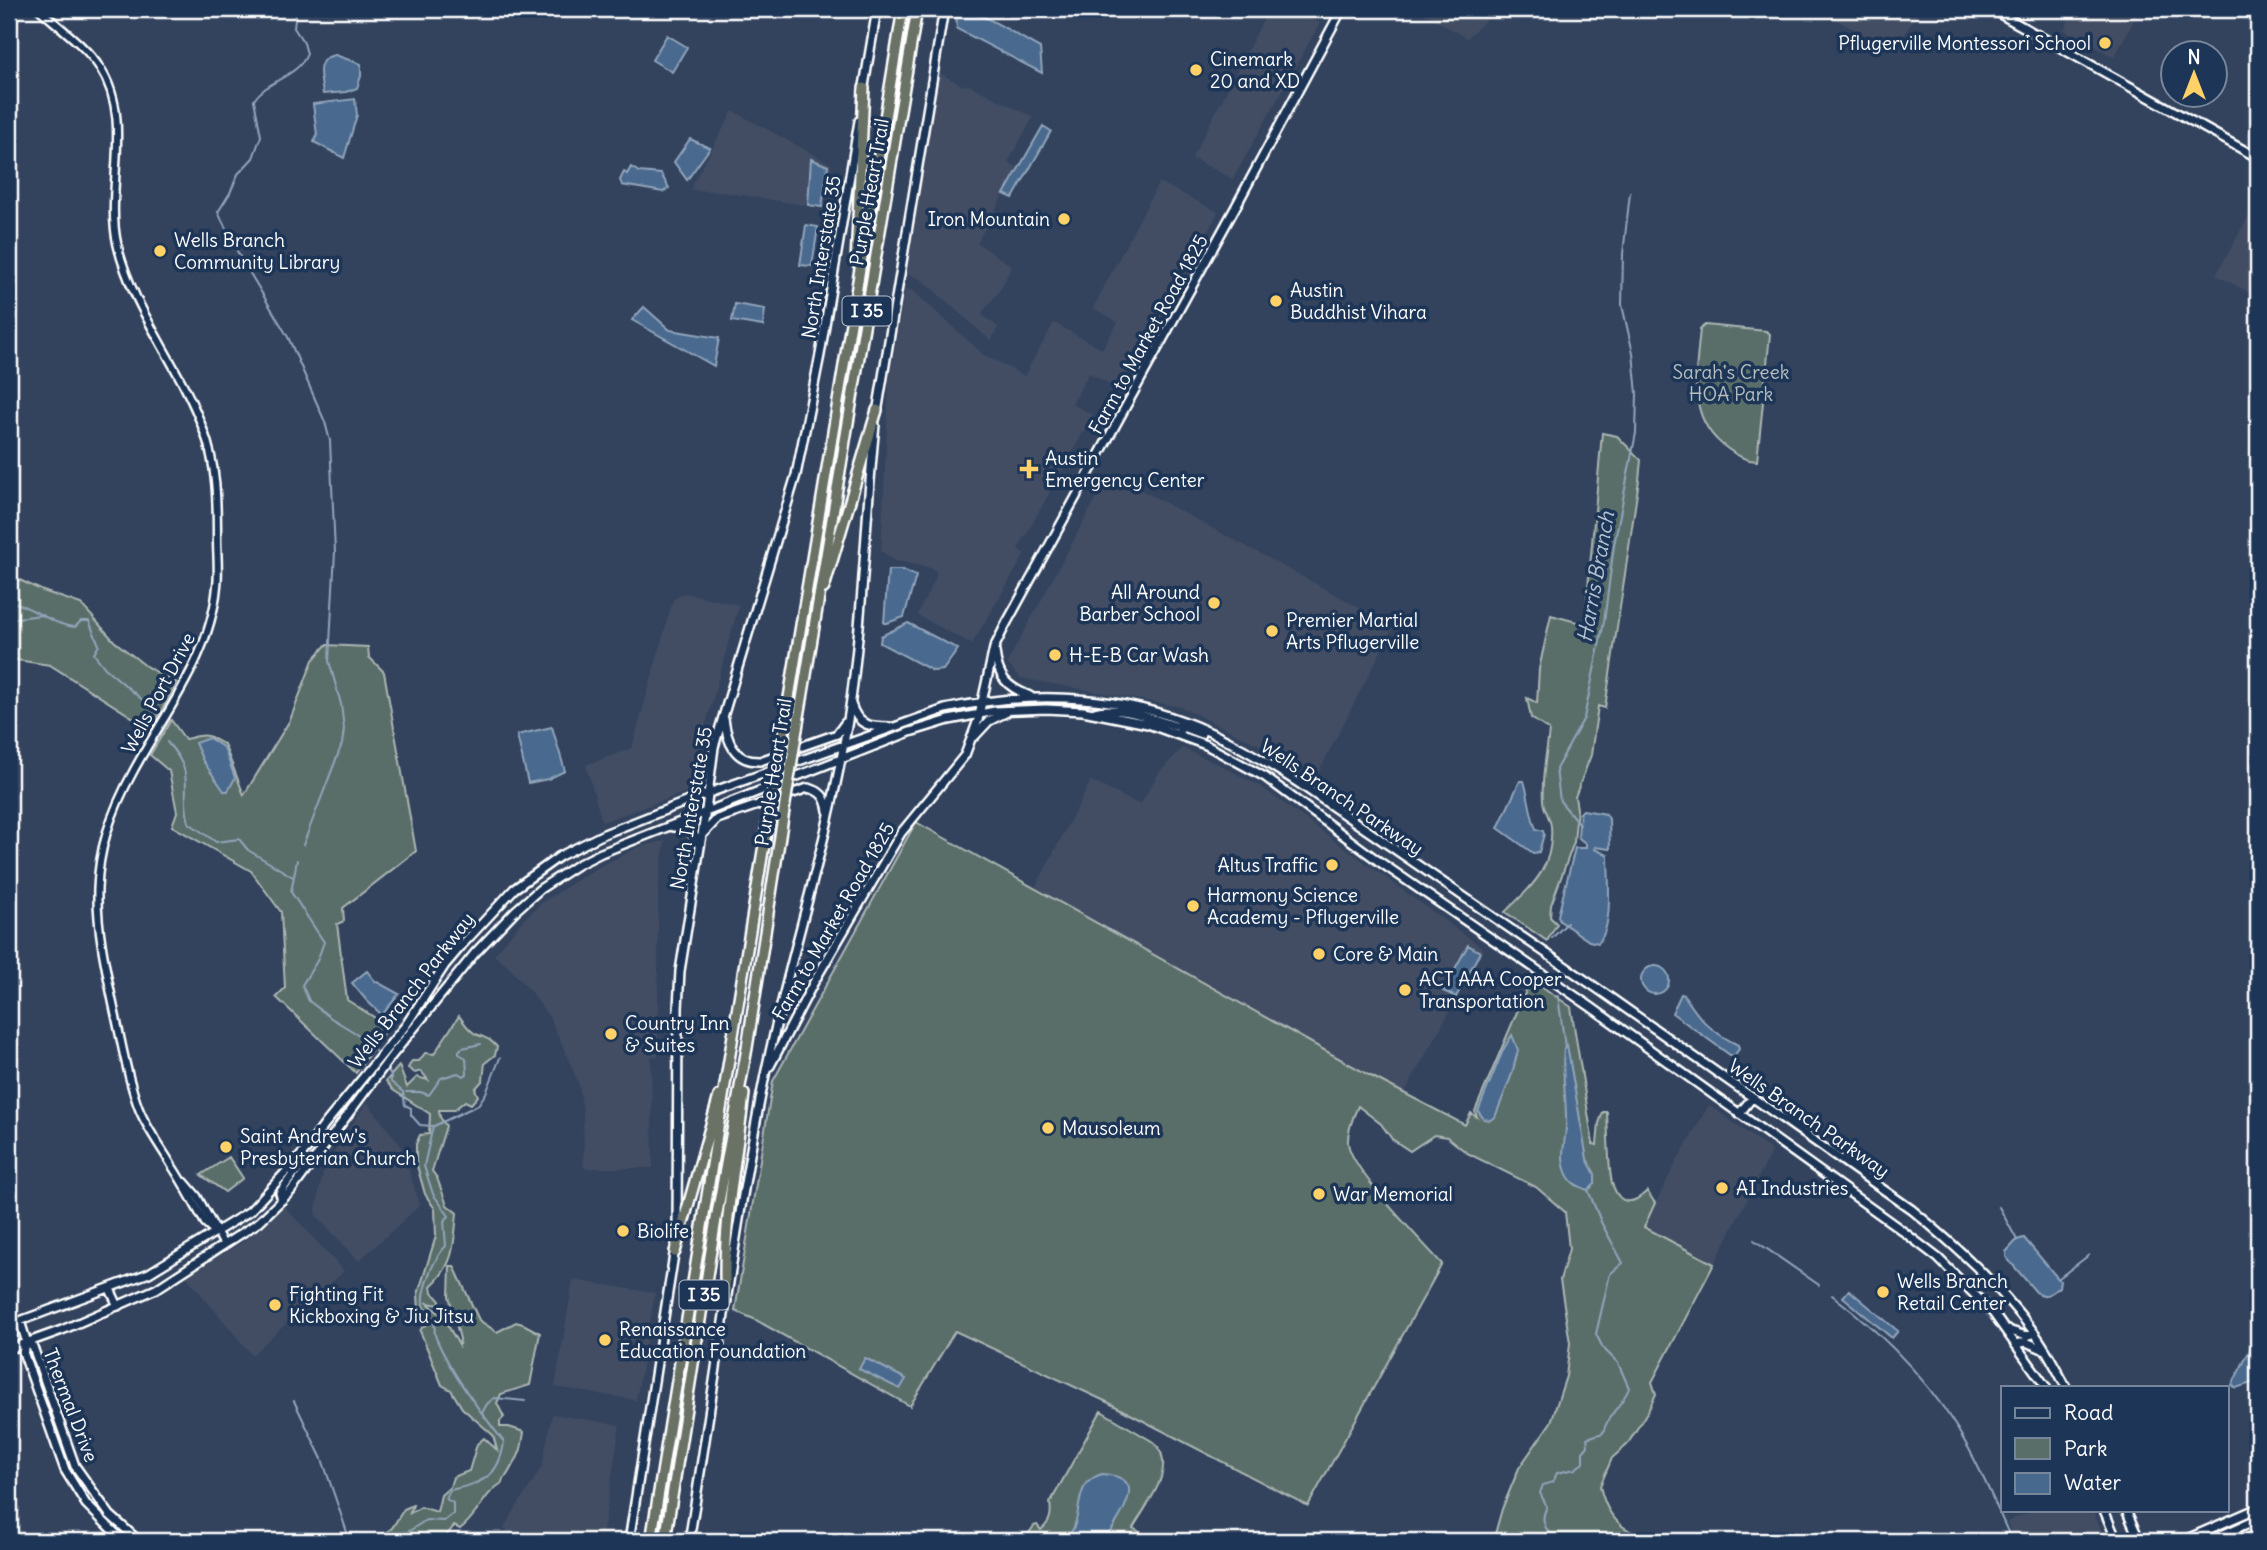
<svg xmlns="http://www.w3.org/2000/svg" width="2267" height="1550" font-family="Delius,sans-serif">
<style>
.built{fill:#424d63}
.green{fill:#5a6e69;stroke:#acb6b4;stroke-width:2}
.water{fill:#48698e;stroke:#91a5bb;stroke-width:2}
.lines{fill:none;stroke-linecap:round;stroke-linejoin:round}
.stream{stroke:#91a5bb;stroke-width:2}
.tertiary-casing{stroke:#fff;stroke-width:11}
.secondary-casing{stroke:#fff;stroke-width:12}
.motorway-casing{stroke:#fff;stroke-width:14}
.tertiary{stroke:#1d3557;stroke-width:6}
.secondary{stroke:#1d3557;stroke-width:7}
.motorway{stroke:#6a7266;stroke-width:9}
.motorway-bridge-casing{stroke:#fff;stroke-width:14;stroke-linecap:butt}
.motorway-bridge{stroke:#6a7266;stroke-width:9}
.poi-dot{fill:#ffd166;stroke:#1d3557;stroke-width:2.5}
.labels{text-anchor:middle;stroke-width:7;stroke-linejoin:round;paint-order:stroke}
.shield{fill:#1d3557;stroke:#bbc2cd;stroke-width:2}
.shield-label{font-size:18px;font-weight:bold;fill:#fff}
.poi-label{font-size:19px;fill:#fff;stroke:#1d3557;text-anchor:start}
.street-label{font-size:19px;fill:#fff;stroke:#1d3557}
.park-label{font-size:19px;fill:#b5bebc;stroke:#1d3557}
.water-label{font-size:21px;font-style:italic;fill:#b6c3d2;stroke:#1d3557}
</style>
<rect width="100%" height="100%" fill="#33435e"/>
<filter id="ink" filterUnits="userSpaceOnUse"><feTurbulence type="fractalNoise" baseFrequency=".0143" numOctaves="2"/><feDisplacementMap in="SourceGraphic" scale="14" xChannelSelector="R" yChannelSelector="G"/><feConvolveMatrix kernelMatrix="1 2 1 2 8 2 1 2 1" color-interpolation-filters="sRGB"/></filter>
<g filter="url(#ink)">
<!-- built -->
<path class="built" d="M1269 9H1291L1320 23 1233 179 1192 158Z
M1416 9H1498L1467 38Z
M1833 9H1919L1895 52 1829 16Z
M2050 9H2140L2114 57 2064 30 2069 21 2052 12Z
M939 73 964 86 969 85 1033 117 1008 162 1018 168 977 243 1012 266 1000 290 981 314 998 327 991 341 921 279 908 274 907 270Z
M733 111 831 164 824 208 723 192 692 190 693 183Z
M1159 182 1218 212 1122 391 1089 373 1072 404 1093 415 1018 549 1025 554 972 644 917 615 936 577V571L928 567 896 561 881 551 889 384 905 289 913 291 983 354 1024 376 1054 323 1102 349 1118 322 1093 308Z
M2258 199V297L2216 275Z
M1110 473 1394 626 1318 773 1181 707 1020 678 1007 663Z
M685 593 739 605 687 792 602 822 586 765 632 748 673 600 679 595Z
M1182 748 1222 766 1261 787 1484 949 1404 1094 1035 888 1091 781 1140 805 1158 774Z
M665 841 658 889V1056L651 1057 653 1168H584L583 1112 579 1085 569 1060 551 1020 532 993 508 966 494 955 524 919 544 901 597 868 639 847Z
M367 1102 401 1146 420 1205 359 1261 315 1214 324 1167Z
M1709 1105 1772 1151 1714 1264 1644 1227 1672 1170Z
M284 1206 344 1271 252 1355 186 1276 246 1240Z
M573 1280 655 1293 636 1400 555 1387Z
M552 1414 620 1425 603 1532 612 1534 611 1541H506L511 1535 504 1527 542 1467Z
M2034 1510H2093L2106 1541H2015L2007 1522Z"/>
<!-- green -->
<path class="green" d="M1705 325 1766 331 1770 334 1757 461C1747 461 1736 455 1728 449 1686 420 1696 373 1700 329Z
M1602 433 1617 436 1641 460 1639 480 1605 708 1598 706 1591 755 1575 797 1577 809 1574 842 1551 905 1550 917 1557 924 1547 941 1505 912C1533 885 1554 868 1551 826 1550 817 1543 809 1543 800 1541 777 1547 753 1549 730L1531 718 1527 698 1537 703 1539 669 1551 615 1580 623 1585 621Z
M9 575 43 591 81 604 114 641 147 667 177 683 151 729 50 665 9 659Z
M326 645 368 647 369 657 384 672 416 851 343 908 344 921 337 924 347 1000 388 1026 356 1073 276 997 285 988 281 912 251 871 172 826 177 812 169 771 150 755 171 720 185 739C192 738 201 734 208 736 214 738 218 742 224 744L244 795 290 720 313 660Z
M916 822 1369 1075 1465 1125 1471 1113 1477 1117 1475 1111 1531 979 1571 1007 1593 1144 1597 1145 1599 1123 1603 1112H1607C1608 1128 1608 1174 1613 1186 1621 1207 1634 1204 1647 1191L1655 1203 1644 1227 1714 1264 1652 1382 1656 1394 1649 1409 1627 1445 1612 1458 1600 1486C1605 1509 1615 1525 1636 1534L1632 1541H1493L1502 1509 1519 1468 1551 1422 1566 1376 1570 1343 1560 1280 1569 1249 1565 1212 1536 1187 1467 1153 1447 1137 1434 1135 1410 1151 1392 1139 1381 1124 1358 1106C1353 1117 1347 1131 1348 1143 1351 1170 1422 1241 1442 1264L1308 1506 1107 1402 955 1331 910 1406 754 1319 735 1311 773 1081Z
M459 1016C464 1022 469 1031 476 1034 487 1039 488 1037 497 1047L495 1055 485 1063 483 1080 475 1089 478 1096 471 1104 465 1101 454 1110H439L440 1117 446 1126 432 1171 437 1178 447 1205 457 1213C454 1243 455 1264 431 1286L432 1292 440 1301 439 1305 428 1303 443 1317 459 1345 460 1339 449 1296 450 1266H454L479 1320 497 1332 516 1322 523 1324 540 1333 530 1385 501 1394 497 1403 504 1417 500 1421V1427H509L524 1432C522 1446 521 1454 513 1465 508 1471 510 1474 503 1479L502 1483C483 1494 478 1516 460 1529L454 1526 442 1541H374L392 1528 404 1509 413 1505 410 1513 421 1507 437 1512 441 1495 450 1487 453 1477 469 1471 477 1444 484 1438 497 1450 493 1435 462 1408 451 1390 442 1385 420 1331 423 1326 429 1324 419 1311 418 1294 436 1236 435 1209 425 1194 416 1162V1144L420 1135 429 1134 430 1114 393 1090 386 1081 399 1066 407 1087 417 1077 428 1080 421 1071 415 1073 408 1068 412 1061H419L425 1053 434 1054Z
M229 1157 243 1178 225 1192 201 1175Z
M1101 1411 1155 1443C1178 1469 1147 1503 1133 1528L1147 1536 1144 1541H1023L1034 1526 1037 1525 1041 1530C1050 1522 1052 1515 1050 1503Z"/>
<!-- water -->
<path class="water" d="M956 9C979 9 1019 37 1040 48L1042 73 957 29Z
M667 35 687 47 672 72 652 60Z
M335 55 361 64V76L357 88 346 92 323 94C321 77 313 59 335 55Z
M355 99 357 115 344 158 314 142 317 135 313 104Z
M1043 126 1051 131 1013 198 1004 194Z
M690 139 710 148 687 180 674 162Z
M811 159 828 166 822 207 808 205Z
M631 167 639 172 661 174 669 188 663 192 622 185 620 180 624 172 627 174Z
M806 225 818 227 812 266 800 265Z
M735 304 765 309 763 326 732 321Z
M644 307 670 330 719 338 714 366 632 320Z
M888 570H903L916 576 904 617 887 623H884Z
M908 623 958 649 943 670 933 671 880 643 881 636Z
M552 727 565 771 548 779 528 783 517 735Z
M209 738 224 748 235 778 228 791H224L203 761 195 743Z
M1520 781H1524C1529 797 1530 814 1536 829L1543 831 1544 834 1539 852 1533 853 1498 828Z
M1583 810 1606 814 1609 819 1610 849 1595 847 1594 849 1608 855C1608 878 1614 927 1598 943L1589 941 1560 921 1558 916 1575 848H1586V844L1578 837 1580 813Z
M1468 945 1480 952 1456 997 1443 991Z
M1641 980a14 14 0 1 1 28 0a14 14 0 1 1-28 0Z
M367 971 375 981 399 994 382 1015 367 1001 352 983Z
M1681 994 1684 995C1700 1020 1710 1031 1738 1045L1739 1049 1734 1056 1730 1055 1672 1013Z
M1512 1035 1518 1050 1512 1074 1495 1117 1490 1120 1484 1119 1478 1111 1503 1050Z
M1567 1045 1587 1159 1595 1174V1184L1588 1190C1576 1186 1569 1182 1565 1169 1560 1154 1566 1140 1566 1125 1567 1099 1561 1074 1564 1048Z
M2024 1238 2060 1281 2059 1287C2052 1293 2045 1299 2036 1292L2006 1257V1252L2017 1240Z
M1849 1290 1898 1331 1892 1338 1843 1297Z
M2258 1342V1381L2236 1388 2232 1385 2252 1346Z
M865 1358 906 1379 900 1389 859 1369Z
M1102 1474C1137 1477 1133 1494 1119 1518 1114 1526 1110 1536 1102 1540 1093 1545 1075 1541 1064 1541 1067 1537 1072 1532 1074 1527 1082 1507 1075 1482 1102 1474Z"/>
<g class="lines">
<!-- stream -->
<path class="stream" d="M292 9 296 11 294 28 304 43 307 54C298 77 267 80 254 100L261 136 253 158 238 174 230 193 218 212 238 253 288 337 325 422 330 441 335 552 329 661 341 704 344 729 342 744 303 845
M9 601C32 606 51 625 75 627L81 621H89L99 645 94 654 105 668 153 709 156 716
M9 619 42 615
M167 742C198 777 179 785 189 823L216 842 239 839 248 850 293 877
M1580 825 1560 801 1556 769 1584 718 1604 622 1614 545 1636 433 1637 394 1633 353 1622 305 1623 254 1630 193
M297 860 291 892 324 942 317 961 302 985 309 1001 331 1018 367 1040 378 1055
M1552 938 1567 923
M1558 996 1565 1047
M387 1069 391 1075V1082L403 1092 405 1105 411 1108V1115L420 1125 433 1126 424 1166 433 1194 449 1216 444 1221 446 1246C435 1256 421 1289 423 1304 424 1311 432 1314 434 1322 435 1327 434 1333 436 1338 452 1375 479 1410 504 1442 499 1478 482 1483 450 1490L446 1499 453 1503V1514L444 1521 426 1520 394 1541
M406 1092H420L429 1095 441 1078 458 1073 463 1076 467 1074 466 1058 459 1054V1051L462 1048 481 1044
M434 1126 478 1105 486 1093 500 1058
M1999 1207 2017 1240
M1754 1240 1819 1285
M2059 1278 2089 1255
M1832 1295C1887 1337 1936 1387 1969 1449 1985 1479 1998 1510 2012 1541
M294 1401 322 1459 350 1541
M482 1413 487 1404 494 1398 525 1401
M1554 1541C1546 1528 1539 1521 1547 1507L1540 1493 1543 1485 1553 1482 1557 1473 1575 1469 1583 1463V1452L1588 1446 1587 1438 1603 1433C1607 1415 1622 1406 1629 1388L1618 1363 1603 1348 1596 1334 1610 1274 1623 1263 1602 1224 1588 1190"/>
<defs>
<path id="tertiary" d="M39 9C59 27 85 45 100 68 134 120 105 187 117 243 132 310 180 365 203 429 217 465 217 501 217 539 217 555 219 570 217 586 211 655 166 711 134 770 83 863 94 914 115 1013 122 1044 127 1078 139 1109 147 1129 161 1147 172 1166 184 1184 194 1204 205 1223L216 1233
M185 1182 197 1196 224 1245"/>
<path id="secondary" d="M1991 9 2258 158
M863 92 877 9
M877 413 944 9
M995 652C998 678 1007 687 1030 696
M851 704C858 726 869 727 890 727
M1092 713C1116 704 1150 718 1175 726H1180L1183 721
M724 719C727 741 734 762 760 761L837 734 845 723
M1178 734 1181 728H1185L1201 734
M975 736 989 721 1007 712
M673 827C685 827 695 831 698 844
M704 833 717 819 808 788C821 791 826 797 828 811
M770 1066 814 982 901 833 965 755 978 720 994 648 1006 624 1235 208 1342 9
M1739 1114 1752 1098
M282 1200 280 1193 299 1166
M677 1236 678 1008 680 971 706 810 714 747 796 475 820 355 859 121
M110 1289 118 1306
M20 1321 27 1343 33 1347 75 1466 110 1515 139 1541
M9 1325 149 1273 250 1211 306 1150 325 1124 406 1025 445 965 462 945 514 889 560 856 604 834 706 794 945 709C1022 692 1109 693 1183 721 1224 736 1263 760 1300 784L1601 991 1911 1209C1956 1246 1998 1284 2033 1331 2046 1348 2056 1368 2066 1387
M2008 1330 2026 1336 2035 1333
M27 1343 23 1352 65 1470 86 1504 123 1541
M2016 1344 2026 1342 2045 1350
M9 1349 62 1330 156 1289 259 1222 291 1191 393 1054 475 953 515 911 540 889 577 865 601 853 910 732 949 720 995 711 1046 709 1083 711 1148 724 1206 745 1265 777 1377 860 1591 1007 1896 1226 1938 1258 1993 1313 2046 1387
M2104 1510 2117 1541
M2126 1510 2140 1541
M629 1541 675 1248
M689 1541C715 1386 734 1229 765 1075 790 954 830 836 849 714 863 619 865 521 875 425
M2182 1541 2258 1508
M2208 1541 2258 1519"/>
<path id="motorway" d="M856 262 864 88
M824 588 877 410
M797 729 917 9
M783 734 903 9
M675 1252 719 1096
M726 1301C721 1232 736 1163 744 1094
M651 1541 768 820
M665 1541 716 1219 747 1048 783 817"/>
</defs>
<!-- tertiary casing -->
<use href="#tertiary" class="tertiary-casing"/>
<!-- secondary casing -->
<use href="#secondary" class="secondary-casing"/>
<!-- motorway casing -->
<use href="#motorway" class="motorway-casing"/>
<!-- tertiary -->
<use href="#tertiary" class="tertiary"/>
<!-- secondary -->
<use href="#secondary" class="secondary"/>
<!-- motorway -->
<use href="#motorway" class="motorway"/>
<defs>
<path id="motorway-bridge" d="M783 817 797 729
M768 820 783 734"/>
</defs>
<!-- motorway-bridge casing -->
<use href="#motorway-bridge" class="motorway-bridge-casing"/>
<!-- motorway-bridge -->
<use href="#motorway-bridge" class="motorway-bridge"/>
</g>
</g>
<!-- markers -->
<g class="poi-dot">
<circle cx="2105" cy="43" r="7"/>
<circle cx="1196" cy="70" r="7"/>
<circle cx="1064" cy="219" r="7"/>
<circle cx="160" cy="251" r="7"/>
<circle cx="1276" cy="301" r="7"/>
<path d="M1025.5 458.5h7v7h7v7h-7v7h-7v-7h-7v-7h7z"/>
<circle cx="1214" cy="603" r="7"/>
<circle cx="1272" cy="631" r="7"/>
<circle cx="1055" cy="655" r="7"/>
<circle cx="1332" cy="865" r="7"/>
<circle cx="1193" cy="906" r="7"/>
<circle cx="1319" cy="954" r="7"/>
<circle cx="1405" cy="990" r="7"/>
<circle cx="611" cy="1034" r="7"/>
<circle cx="1048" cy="1128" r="7"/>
<circle cx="226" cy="1147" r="7"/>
<circle cx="1722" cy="1188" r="7"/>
<circle cx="1319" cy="1194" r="7"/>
<circle cx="623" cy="1231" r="7"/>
<circle cx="1883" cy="1292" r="7"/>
<circle cx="275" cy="1305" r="7"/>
<circle cx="605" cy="1340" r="7"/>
</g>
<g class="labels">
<!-- shield labels -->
<g class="shield">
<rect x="842.5" y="296.5" width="49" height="29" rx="5"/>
<rect x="679.5" y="1280.5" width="49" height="29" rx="5"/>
</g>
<g class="shield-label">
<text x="867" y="317">I 35</text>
<text x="704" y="1301">I 35</text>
</g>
<!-- poi labels -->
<g class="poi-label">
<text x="2091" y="50" text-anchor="end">Pflugerville Montessori School</text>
<text x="1210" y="66">Cinemark<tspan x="1210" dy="22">20 and XD</tspan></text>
<text x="1050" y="226" text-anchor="end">Iron Mountain</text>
<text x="174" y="247">Wells Branch<tspan x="174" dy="22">Community Library</tspan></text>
<text x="1290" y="297">Austin<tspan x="1290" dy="22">Buddhist Vihara</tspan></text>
<text x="1045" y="465">Austin<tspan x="1045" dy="22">Emergency Center</tspan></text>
<text x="1200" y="599" text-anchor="end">All Around<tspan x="1200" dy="22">Barber School</tspan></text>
<text x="1286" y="627">Premier Martial<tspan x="1286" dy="22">Arts Pflugerville</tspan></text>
<text x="1069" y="662">H-E-B Car Wash</text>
<text x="1318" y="872" text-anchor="end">Altus Traffic</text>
<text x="1207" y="902">Harmony Science<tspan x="1207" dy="22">Academy - Pflugerville</tspan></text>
<text x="1333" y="961">Core &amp; Main</text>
<text x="1419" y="986">ACT AAA Cooper<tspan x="1419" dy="22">Transportation</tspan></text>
<text x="625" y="1030">Country Inn<tspan x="625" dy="22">&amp; Suites</tspan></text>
<text x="1062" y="1135">Mausoleum</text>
<text x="240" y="1143">Saint Andrew's<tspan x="240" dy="22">Presbyterian Church</tspan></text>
<text x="1736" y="1195">AI Industries</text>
<text x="1333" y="1201">War Memorial</text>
<text x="637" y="1238">Biolife</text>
<text x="1897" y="1288">Wells Branch<tspan x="1897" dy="22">Retail Center</tspan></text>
<text x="289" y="1301">Fighting Fit<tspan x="289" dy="22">Kickboxing &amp; Jiu Jitsu</tspan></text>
<text x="619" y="1336">Renaissance<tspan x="619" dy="22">Education Foundation</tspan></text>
</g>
<!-- street labels -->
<g class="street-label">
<text transform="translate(869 192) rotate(-80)" y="7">Purple Heart Trail</text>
<text transform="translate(821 257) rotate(-81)" y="7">North Interstate 35</text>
<text transform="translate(1148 334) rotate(-61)" y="7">Farm to Market Road 1825</text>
<text transform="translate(158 693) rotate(-62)" y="7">Wells Port Drive</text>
<text transform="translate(773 772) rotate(-81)" y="7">Purple Heart Trail</text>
<text transform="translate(1342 797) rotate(34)" y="7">Wells Branch Parkway</text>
<text transform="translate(691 808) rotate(-80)" y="7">North Interstate 35</text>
<text transform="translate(833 921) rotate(-60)" y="7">Farm to Market Road 1825</text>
<text transform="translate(411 990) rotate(-52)" y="7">Wells Branch Parkway</text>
<text transform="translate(1809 1118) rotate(35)" y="7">Wells Branch Parkway</text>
<text transform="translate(71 1405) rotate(69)" y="7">Thermal Drive</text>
</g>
<!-- park labels -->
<g class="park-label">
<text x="1731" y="379">Sarah's Creek<tspan x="1731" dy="22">HOA Park</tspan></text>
</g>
<!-- water labels -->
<g class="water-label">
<text transform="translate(1596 577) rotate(-80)" y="7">Harris Branch</text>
</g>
</g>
<!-- margin -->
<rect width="2267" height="1550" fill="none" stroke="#1d3557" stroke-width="35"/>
<rect x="18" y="18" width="2232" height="1515" fill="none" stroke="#fff" stroke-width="2.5" filter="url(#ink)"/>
<!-- legend -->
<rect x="2001" y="1386" width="228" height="126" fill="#1d3557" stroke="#77869a" stroke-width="2"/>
<rect x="2015" y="1408" width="35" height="10" fill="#1d3557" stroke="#77869a" stroke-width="2"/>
<text x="2064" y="1420" font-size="21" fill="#ffffff">Road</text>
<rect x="2015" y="1438" width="35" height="21" fill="#5a6e69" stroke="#77869a" stroke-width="2"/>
<text x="2064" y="1456" font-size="21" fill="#ffffff">Park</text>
<rect x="2015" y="1473" width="35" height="21" fill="#48698e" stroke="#77869a" stroke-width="2"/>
<text x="2064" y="1490" font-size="21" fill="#ffffff">Water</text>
<!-- north arrow -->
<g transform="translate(2194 74)"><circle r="33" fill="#1d3557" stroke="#77869a" stroke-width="2"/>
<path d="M0-5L12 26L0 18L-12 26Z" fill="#ffd166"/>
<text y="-10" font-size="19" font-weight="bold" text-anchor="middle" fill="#ffffff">N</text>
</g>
</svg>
